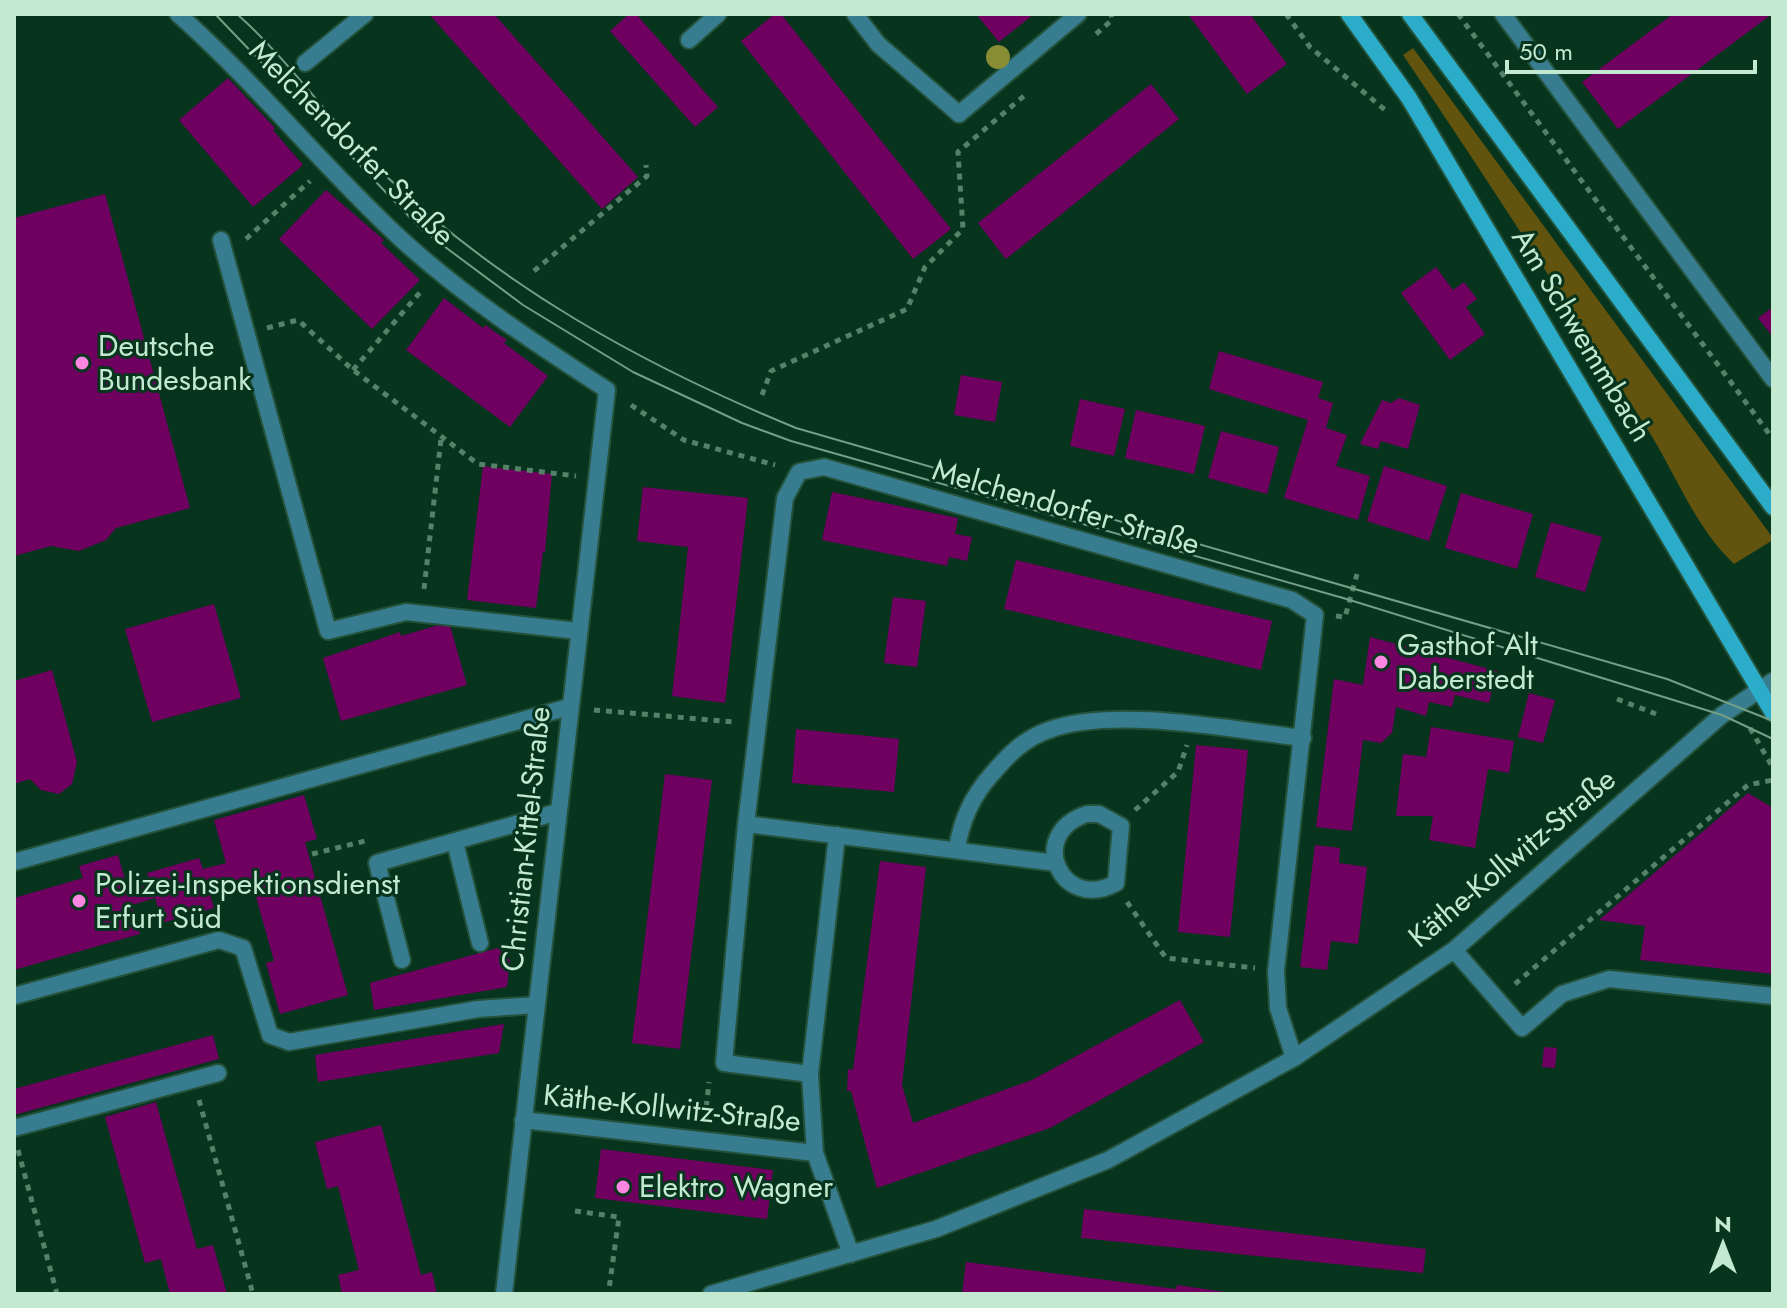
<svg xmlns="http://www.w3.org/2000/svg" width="1787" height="1308" font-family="Jost,sans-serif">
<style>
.green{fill:#62540f}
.building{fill:#70005f}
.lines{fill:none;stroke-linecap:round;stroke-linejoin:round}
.service-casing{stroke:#24513a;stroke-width:20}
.minor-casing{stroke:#24513a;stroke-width:20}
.tertiary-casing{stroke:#24513a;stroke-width:20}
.secondary-casing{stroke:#24513a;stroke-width:20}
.path{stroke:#568169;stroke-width:5;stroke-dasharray:6 6;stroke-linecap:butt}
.service{stroke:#377d8f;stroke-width:16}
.minor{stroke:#377d8f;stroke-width:16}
.tertiary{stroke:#377d8f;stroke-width:16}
.secondary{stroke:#2bacc8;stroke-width:16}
.tram{stroke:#749e85;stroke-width:2}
.tree{fill:#888c34}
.poi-dot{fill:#fd86e2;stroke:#06341d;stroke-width:3}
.labels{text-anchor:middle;stroke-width:6;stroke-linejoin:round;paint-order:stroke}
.street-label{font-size:30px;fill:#c3ead0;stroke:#06341d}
.poi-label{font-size:30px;fill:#c3ead0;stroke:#06341d;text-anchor:start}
</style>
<rect width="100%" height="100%" fill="#06341d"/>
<!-- green -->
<path class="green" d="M1413 48 1773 538V540L1734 564C1693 525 1676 473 1646 427 1566 302 1486 177 1403 55Z"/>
<!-- building -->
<path class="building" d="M429 14H494L638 177 602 209Z
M629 14H636L718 107 695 127 610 31Z
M775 14H781L951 229 913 259 741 41Z
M976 14H1034L999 42Z
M1188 14H1250L1287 64 1247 94Z
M1673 14H1772L1618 129 1582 82Z
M228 78 275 128 273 130 303 165 253 207 179 120Z
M1151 84 1179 119 1006 259 978 223Z
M326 190 384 240 381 243 420 280 372 329 279 239Z
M105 194 190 508 116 528 106 540 79 551 51 546 14 556V218Z
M1436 267 1453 290 1464 282 1477 299 1466 307 1485 334 1450 360 1401 293Z
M444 298 483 328 486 325 495 332 507 340 504 343 548 376 510 427 406 350Z
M1773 307V337L1758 318Z
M1219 351 1323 382 1318 398 1333 403 1326 428 1347 435 1336 466 1370 476 1358 520 1284 498 1308 420 1209 389Z
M961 375 1002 382 995 422 954 415Z
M1399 398 1420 405 1408 449 1381 441 1378 449 1360 444 1382 400 1391 403Z
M1080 399 1125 409 1114 456 1070 446Z
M1136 410 1205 426 1194 474 1125 458Z
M1221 431 1279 447 1267 494 1208 478Z
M483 466 552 474 545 552H543L536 608 467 600Z
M1384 466 1447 486 1429 541 1367 521Z
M643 487 748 498 725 703 672 696 688 547 637 541Z
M832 492 958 518 955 534 972 537 967 561 949 557 947 566 822 540Z
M1461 493 1533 514 1517 569 1445 548Z
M1551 522 1602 537 1585 592 1535 577Z
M1016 560 1272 621 1261 670 1004 609Z
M893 597 926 601 917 667 884 663Z
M214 604 241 698 152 722 125 629Z
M449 622 467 685 341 721 323 658 400 632 401 636Z
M1370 637 1497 671 1489 703 1455 695 1452 707 1429 702 1426 716 1396 707 1392 733 1381 743 1363 740 1352 831 1316 827 1334 679 1363 685Z
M52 670 77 762 72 784 59 794 41 790 30 779 14 784V681Z
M1529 693 1555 700 1543 743 1518 737Z
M1431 727 1514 741 1509 773 1488 769 1475 848 1429 840 1433 816H1396L1403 754 1426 757Z
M796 729 899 739 894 792 792 783Z
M1196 745 1248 750 1230 937 1178 932Z
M665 774 712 780 680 1049 632 1043Z
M1748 793 1773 808V974L1640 960 1645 926 1599 920Z
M304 795 317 839 305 842 348 995 280 1014 266 963 274 961 251 879 232 885 230 878 207 884 214 908 162 923 155 898 132 905 140 934 14 970V898L83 878 79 866 118 855 128 890 151 884 147 873 199 858 203 869 226 863 214 820Z
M1315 845 1340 848 1339 863 1367 867 1358 944 1331 941 1327 970 1300 967Z
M880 861 926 867 902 1085 913 1123 1032 1080 1180 1000 1204 1042 1050 1128 877 1188 851 1091H847L848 1069 853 1070Z
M498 948 510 960 507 987 374 1010 370 983Z
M504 1024 499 1053 318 1082 315 1055Z
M213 1035 219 1059 14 1115V1089Z
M1544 1047 1557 1048 1555 1068 1542 1067Z
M156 1102 197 1249 213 1245 227 1294H170L161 1259 145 1263 105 1117Z
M381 1125 421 1275 432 1272 437 1294H342L338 1275 359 1270 338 1186 327 1189 315 1142Z
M601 1149 773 1170 767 1219 595 1198Z
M1084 1209 1426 1249 1423 1273 1081 1238Z
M966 1262 1176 1289 1177 1285 1239 1294H962Z"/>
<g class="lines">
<defs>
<path id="service" d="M1503 14 1773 379
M689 40 718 14
M305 63 365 14
M959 114 1078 14
M221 240 328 631 406 612 578 631
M1087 814H1099L1121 826 1116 883C1062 913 1025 834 1087 814Z
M746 824 1056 863
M837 835 810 1074 815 1153 851 1254
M455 842 480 943
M957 849C961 821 973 795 992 774 1008 755 1025 738 1049 730 1114 706 1234 730 1303 738
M14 862 569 707
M1454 950 1522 1028 1562 994 1609 979 1773 996
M402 960 377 863 558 812
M14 996 219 940 243 948 270 1035 289 1042 478 1009 536 1005
M810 1074 724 1063 746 824 785 498 799 472 824 467 1292 600 1315 615
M523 1120 815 1153
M14 1128 218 1073"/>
<path id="minor" d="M178 14C257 84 323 167 401 239 463 296 536 344 607 390L504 1294
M855 14 878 44 959 114
M1294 1058 1278 1008 1276 971 1315 615"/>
<path id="tertiary" d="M711 1294 936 1229 1108 1160 1294 1058 1454 950 1722 715 1773 681"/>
<path id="secondary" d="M1349 14 1409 98 1773 713
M1410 14 1773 507"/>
</defs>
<!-- service casing -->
<use href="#service" class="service-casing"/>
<!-- minor casing -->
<use href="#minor" class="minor-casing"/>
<!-- tertiary casing -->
<use href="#tertiary" class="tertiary-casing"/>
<!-- secondary casing -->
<use href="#secondary" class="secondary-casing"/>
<!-- path -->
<path class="path" d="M1286 14 1310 47 1385 110
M1458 14 1773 439
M1096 34 1112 20 1111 14
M246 239 310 181
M534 271 647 176 646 165
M267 328 298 320 353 370 478 464 576 476
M353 370 423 289
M762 395 771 371 907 309 925 267 963 229 958 152 1025 95
M631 405 684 440 775 465
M424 589 441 439
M1336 616 1345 617 1357 574
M1617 699 1656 714
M594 710 735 722
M1750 728 1773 768
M1135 810 1178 772 1187 745
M312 854 365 841
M1127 902 1166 958 1255 968
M1515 984 1748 785 1773 780
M199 1100 253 1294
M705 1119 709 1082
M18 1150 57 1294
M575 1211 619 1217 609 1289"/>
<!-- service -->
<use href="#service" class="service"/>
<!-- minor -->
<use href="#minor" class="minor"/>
<!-- tertiary -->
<use href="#tertiary" class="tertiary"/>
<!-- secondary -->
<use href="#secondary" class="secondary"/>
<!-- tram -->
<path class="tram" d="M215 14 421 229 523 305 633 372 742 423 791 441 1350 600
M237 14C291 62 333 125 385 175 504 289 645 366 796 428L1667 679 1773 721
M1340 597 1722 715 1773 739"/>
</g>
<!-- trees -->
<circle class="tree" cx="998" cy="57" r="12"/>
<!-- markers -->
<g class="poi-dot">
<circle cx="82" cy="363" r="8"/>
<circle cx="1381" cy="662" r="8"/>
<circle cx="79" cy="901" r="8"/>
<circle cx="623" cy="1187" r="8"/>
</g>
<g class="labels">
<!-- street labels -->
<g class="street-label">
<text transform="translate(352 143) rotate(45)" y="10">Melchendorfer Straße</text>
<text transform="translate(1582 335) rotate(59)" y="10">Am Schwemmbach</text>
<text transform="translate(1066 507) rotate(16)" y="10">Melchendorfer Straße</text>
<text transform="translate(526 839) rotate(-84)" y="10">Christian-Kittel-Straße</text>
<text transform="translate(1512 858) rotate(-40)" y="10">Käthe-Kollwitz-Straße</text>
<text transform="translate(672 1108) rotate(6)" y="10">Käthe-Kollwitz-Straße</text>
</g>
<!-- poi labels -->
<g class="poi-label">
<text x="98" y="356">Deutsche<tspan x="98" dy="34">Bundesbank</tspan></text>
<text x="1397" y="655">Gasthof Alt<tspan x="1397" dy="34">Daberstedt</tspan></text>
<text x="95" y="894">Polizei-Inspektionsdienst<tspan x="95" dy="34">Erfurt Süd</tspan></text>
<text x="639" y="1197">Elektro Wagner</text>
</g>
</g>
<!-- border -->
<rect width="1787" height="1308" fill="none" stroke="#c3ead0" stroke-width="32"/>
<!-- north arrow -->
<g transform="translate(1723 1244)" stroke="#06341d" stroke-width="6" paint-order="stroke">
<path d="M0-6L14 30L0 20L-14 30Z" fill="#c3ead0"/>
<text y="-12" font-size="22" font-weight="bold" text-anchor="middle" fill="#c3ead0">N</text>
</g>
<!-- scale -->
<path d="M1507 60v12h248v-12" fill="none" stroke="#c3ead0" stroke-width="4"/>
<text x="1519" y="60" font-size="24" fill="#c3ead0" stroke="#06341d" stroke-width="6" paint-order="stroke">50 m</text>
</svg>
